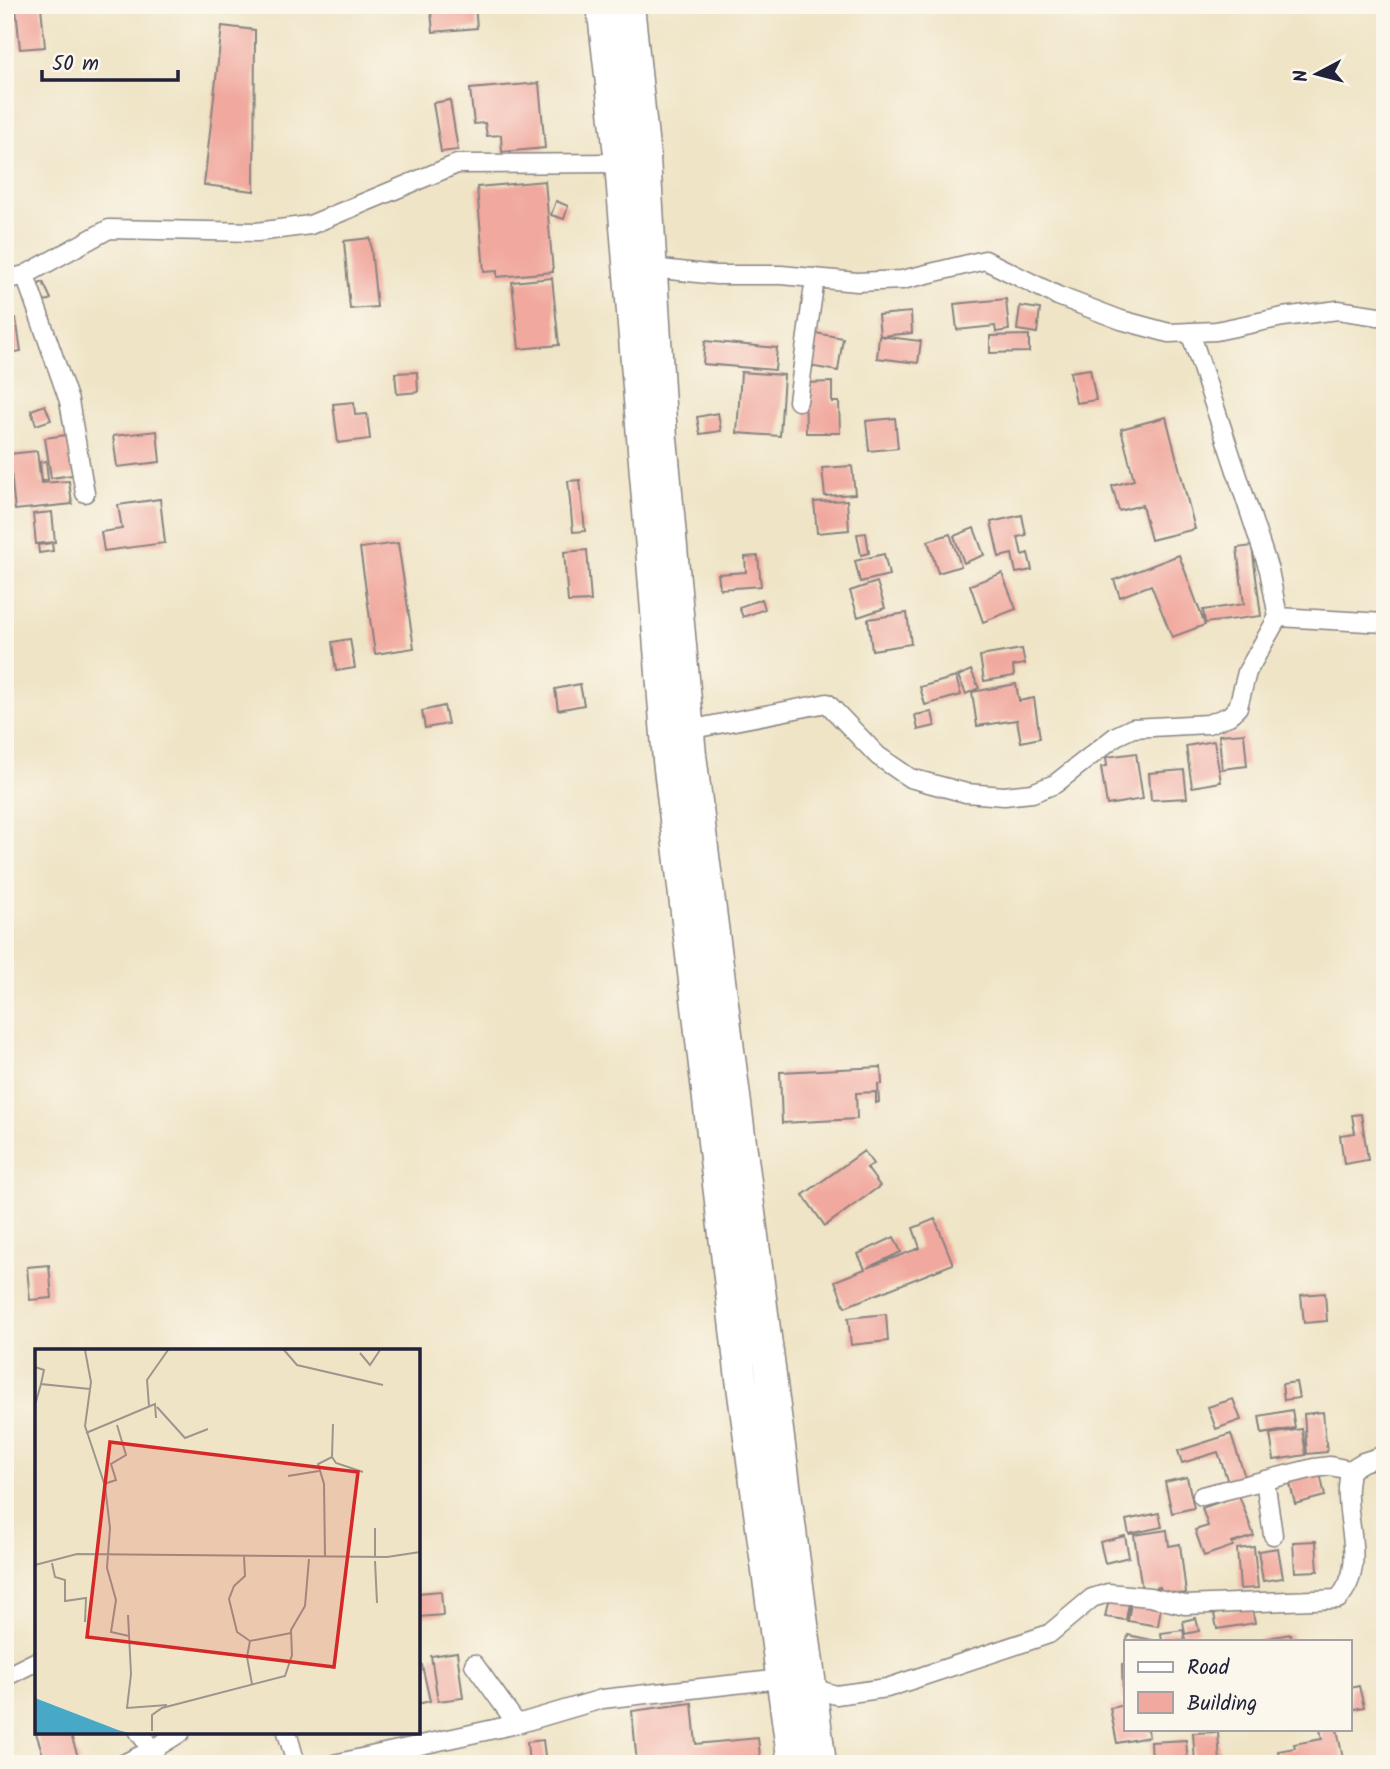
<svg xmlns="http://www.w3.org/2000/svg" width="1390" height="1769" font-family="Kalam,sans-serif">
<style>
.building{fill:#f1a89e}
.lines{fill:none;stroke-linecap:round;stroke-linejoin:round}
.minor-casing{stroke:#888380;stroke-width:21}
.trunk-casing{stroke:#888380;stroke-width:33}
.minor{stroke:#fff;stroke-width:18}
.trunk{stroke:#fff;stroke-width:30}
.inset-road{fill:none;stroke:#9d968e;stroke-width:2}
.view{fill:#d62828;fill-opacity:0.15;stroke:#d62828;stroke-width:3.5}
.inset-edge{fill:none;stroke:#22223b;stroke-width:3.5}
</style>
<rect width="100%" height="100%" fill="#fbf7ec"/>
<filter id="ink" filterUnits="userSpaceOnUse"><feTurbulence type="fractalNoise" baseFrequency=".0143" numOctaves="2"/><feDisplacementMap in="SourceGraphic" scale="14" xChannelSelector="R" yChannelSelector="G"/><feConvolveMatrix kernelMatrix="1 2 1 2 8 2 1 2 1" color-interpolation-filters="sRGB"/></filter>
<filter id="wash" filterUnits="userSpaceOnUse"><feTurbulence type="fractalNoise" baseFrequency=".00686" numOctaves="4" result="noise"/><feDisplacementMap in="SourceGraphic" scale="28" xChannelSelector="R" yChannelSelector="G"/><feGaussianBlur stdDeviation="1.57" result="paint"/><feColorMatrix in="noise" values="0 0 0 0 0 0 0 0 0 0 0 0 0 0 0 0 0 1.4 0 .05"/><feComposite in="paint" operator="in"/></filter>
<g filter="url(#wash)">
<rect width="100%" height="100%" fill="#efe4c6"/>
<g id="blocks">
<!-- building -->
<path class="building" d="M475 5 477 28 433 32 431 10Z
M41 7 45 47 20 49 16 9Z
M222 26 255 30 254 191 204 185Z
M539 83 545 148 502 152 501 135 487 136 485 123 474 124 470 89Z
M450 100 458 150 441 152 433 103Z
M545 181 553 272 497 277V271L484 272 477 187Z
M8 184 10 210 5 211V185Z
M556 201 568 206 564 219 551 215Z
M370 238 377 307 350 309 344 241Z
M552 278 559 345 519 349 512 282Z
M43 282 51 299 42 303 34 286Z
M1006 299 1009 330 996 332 995 326 957 330 954 304Z
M1020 306 1040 309 1037 333 1017 330Z
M911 312 912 333 880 336 878 315Z
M16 318 21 351 5 354V319Z
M815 333 843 338 838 371 809 366Z
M1029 335V352L990 353V336Z
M879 336 921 341 918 363 877 358Z
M705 341 777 348 775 370 703 364Z
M1090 369 1096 400 1076 403 1070 372Z
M417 372 418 392 397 394 395 373Z
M741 372 784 375 780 436 737 433Z
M832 382V402H839L840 433H806L805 383Z
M354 402 355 415 367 414 370 439 338 443 333 404Z
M45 405 51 420 36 425 31 410Z
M718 413 721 431 700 434 697 417Z
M1166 417 1195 529 1151 540 1142 505 1119 511 1112 486 1134 480 1121 429Z
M895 418 898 448 869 451 866 421Z
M157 431 160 462 117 467 113 436Z
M73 434 79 474 51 478 45 438Z
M37 451 41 483 69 481 72 504 15 510 9 454Z
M46 461 48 480 42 481 40 462Z
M852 466 855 494 825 496 822 468Z
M580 480 585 531 573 532 568 481Z
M160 499 165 543 104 551 101 532 122 529 118 505Z
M847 500 849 530 817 533 814 502Z
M52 512 55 542 36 544 33 514Z
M1022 515 1026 535 1018 537 1022 555 1028 553 1032 570 1016 573 1012 554 999 557 991 522Z
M974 528 984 555 964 563 954 536Z
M866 533 869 553 861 555 857 534Z
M950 534 961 566 938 573 928 541Z
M52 543 53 551 39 553 38 545Z
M398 543 414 648 375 654 360 548Z
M1252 546 1261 616 1205 623 1203 610 1244 604 1237 548Z
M587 550 591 601 568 602 564 552Z
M884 554 889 575 860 582 855 561Z
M1179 555 1205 625 1172 637 1151 585 1120 597 1114 580Z
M758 556 761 586 720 589 718 574 746 572 745 557Z
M1002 573 1016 609 983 622 970 585Z
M877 582 885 608 858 617 850 591Z
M762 599 765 609 743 617 739 607Z
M907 613 911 644 872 650 868 619Z
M350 639 355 668 336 671 332 642Z
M1022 649 1025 664 1013 666 1014 676 984 681 980 656Z
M971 670 979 688 966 694 958 676Z
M956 677 961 695 925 705 920 687Z
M580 684 584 705 558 710 555 689Z
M1016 684 1019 701 1034 698 1040 738 1021 742 1017 720 977 726 972 692Z
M444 706 448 724 425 728 422 711Z
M932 712 935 726 918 730 915 715Z
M1244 733 1247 766 1222 769 1219 735Z
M1214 741 1221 782 1192 787 1186 746Z
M1136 753 1143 799 1107 805 1101 767 1107 766 1106 757Z
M1184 770 1187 798 1151 800 1149 773Z
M881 1067 882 1084H878L879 1102 876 1103V1092L856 1093 857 1119 782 1123 780 1072Z
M1361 1114 1368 1160 1344 1164 1340 1135 1355 1133 1352 1115Z
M864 1151 873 1164 867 1168 880 1186 825 1226 803 1195Z
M935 1219 953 1264 845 1307 835 1281 865 1269 858 1254 894 1237 901 1252 867 1268 920 1248 913 1228Z
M49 1265 52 1298 30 1300 27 1267Z
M1325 1293 1327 1321 1304 1323 1301 1295Z
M886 1314 888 1341 851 1345 848 1318Z
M1296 1382 1299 1398 1284 1400 1282 1384Z
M1233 1399 1241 1420 1216 1429 1208 1407Z
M1292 1410 1295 1428 1262 1434 1259 1416Z
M1323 1412 1327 1452 1307 1454 1304 1414Z
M1302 1429 1306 1455 1274 1460 1270 1434Z
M1231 1434 1246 1480 1229 1485 1218 1452 1182 1463 1178 1451Z
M1320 1473 1325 1496 1295 1504 1289 1480Z
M1187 1477 1194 1508 1172 1513 1165 1482Z
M1239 1495 1254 1536 1232 1543 1233 1546 1204 1556 1195 1530 1208 1526 1202 1508Z
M1159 1513 1162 1527 1129 1534 1126 1520Z
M1167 1530 1169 1546 1180 1544 1186 1593 1162 1597 1160 1587 1142 1590 1134 1535Z
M1125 1536 1129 1557 1105 1563 1100 1542Z
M1316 1541 1318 1571 1295 1572 1293 1542Z
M1254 1547 1258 1588 1240 1589 1237 1549Z
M1278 1548 1283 1578 1263 1581 1258 1551Z
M441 1591 443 1615 419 1617 418 1593Z
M1109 1599 1129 1602 1126 1620 1105 1617Z
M1131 1602 1161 1607 1158 1626 1128 1621Z
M1252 1608 1255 1623 1217 1629 1214 1614Z
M1196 1618 1199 1631 1185 1634 1183 1621Z
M1183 1630 1185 1641H1162L1161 1633Z
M1291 1634 1292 1641H1257V1640Z
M1128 1635 1152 1640 1151 1641H1127Z
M457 1652 463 1698 438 1701 431 1656Z
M1122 1664H1126V1699H1123Z
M422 1665 430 1701 418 1704V1666Z
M1359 1686 1364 1707 1350 1710V1688Z
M692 1703 696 1744 758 1738 761 1764H637L632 1711Z
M1126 1705V1729H1148L1149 1737 1117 1743 1110 1708Z
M1320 1729H1337L1344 1764H1280L1278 1751 1295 1748 1294 1744 1322 1739Z
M39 1732H70L80 1763 46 1764 36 1733Z
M1218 1732 1220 1763 1195 1764 1193 1733Z
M543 1740 546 1764H529L527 1742Z
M1186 1740 1188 1764H1152L1151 1742Z"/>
</g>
</g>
<g filter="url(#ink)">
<use href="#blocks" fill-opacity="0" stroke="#888380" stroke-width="2"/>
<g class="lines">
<defs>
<path id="minor" d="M652 268 716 275H781L857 282 902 280 985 260 1058 296 1121 320 1169 333 1216 331 1283 317 1338 310 1385 317
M25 275 69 401 85 493
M5 280 25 275 109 229 257 232 310 225 457 164 620 163
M798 401 815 278
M1278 617 1385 623
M688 730 827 703 878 756 910 778 966 793 1004 796 1032 793 1055 784 1116 736 1133 728 1208 724 1229 716 1238 707 1247 672 1278 617 1269 570 1190 332
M1265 1480 1273 1535
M1202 1496 1314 1468 1330 1466 1350 1470 1363 1462 1385 1455
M474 1664 517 1724
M5 1677 37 1661
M139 1732 152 1750 181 1732
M287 1732 296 1764
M123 1764 152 1750
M334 1764 517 1724 602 1699 781 1679 836 1695 887 1688 1049 1634 1092 1598 1108 1593 1150 1597 1185 1605 1338 1599C1365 1569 1349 1534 1348 1498 1347 1489 1349 1479 1350 1470"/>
<path id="trunk" d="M602 5 620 163 668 760 740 1371 793 1764
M629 5 645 158 662 438 691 755 821 1764"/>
</defs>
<!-- minor casing -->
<use href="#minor" class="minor-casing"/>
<!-- trunk casing -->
<use href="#trunk" class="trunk-casing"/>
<!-- minor -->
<use href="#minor" class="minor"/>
<!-- trunk -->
<use href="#trunk" class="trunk"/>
</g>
</g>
<!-- overview -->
<g transform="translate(35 1349)">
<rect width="385" height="385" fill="#efe4c6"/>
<path d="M0 349 83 381 94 384H0Z" fill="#48a9c7"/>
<path class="inset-road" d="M50 1 56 33 50 77 70 137 75 179 72 219 81 251 76 283 94 287M249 1 262 16 348 36M325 4 335 16 345 1M0 18 9 21 6 35 55 40M0 56 6 35M114 57 112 31 133 1M122 58 150 89 173 80M298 75 297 108 301 114 328 123M51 84 120 55 121 69M253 127 284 122M69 135 81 131 76 115 91 106 82 76M340 179V208M209 207 210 227 199 237 194 250 202 283 215 292 256 284M290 207 289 135 283 115 297 108M340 212 342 254M17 214 20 228 30 231V252L51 249 50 273M0 216 42 205 352 208 385 203M93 266 96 325 92 359 132 356M215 292 212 308 217 335M117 382V366L127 359 250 327 257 306 256 281 270 257 274 210"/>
<path class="view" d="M75 93 323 123 299 318 52 288Z"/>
<rect width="385" height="385" class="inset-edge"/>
</g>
<!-- margin -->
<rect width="1390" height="1769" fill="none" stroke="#fbf7ec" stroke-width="28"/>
<!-- legend -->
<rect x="1124" y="1640" width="228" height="91" fill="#fbf7ec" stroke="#a4a2a5" stroke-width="2"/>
<rect x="1138" y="1662" width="35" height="10" fill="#ffffff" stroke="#a4a2a5" stroke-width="2"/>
<text x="1187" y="1674" font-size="21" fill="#22223b">Road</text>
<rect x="1138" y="1692" width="35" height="21" fill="#f1a89e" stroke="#a4a2a5" stroke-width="2"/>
<text x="1187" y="1710" font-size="21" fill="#22223b">Building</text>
<!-- north arrow -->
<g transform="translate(1317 74) rotate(263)" stroke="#fbf7ec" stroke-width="5" paint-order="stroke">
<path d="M0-5L12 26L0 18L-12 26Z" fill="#22223b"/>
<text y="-10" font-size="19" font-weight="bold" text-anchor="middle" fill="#22223b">N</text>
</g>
<!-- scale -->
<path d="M42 70v10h136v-10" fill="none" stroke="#22223b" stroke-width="3.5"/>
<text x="52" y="70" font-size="21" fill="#22223b" stroke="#fbf7ec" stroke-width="5" paint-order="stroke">50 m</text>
</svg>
